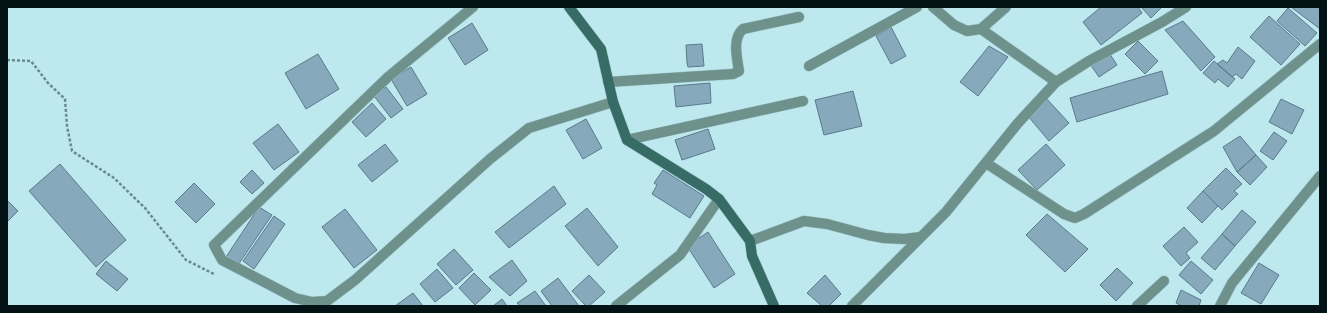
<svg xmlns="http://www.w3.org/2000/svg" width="1327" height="313" font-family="'Roboto Serif',serif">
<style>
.building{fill:#86aabb;stroke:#597b8c}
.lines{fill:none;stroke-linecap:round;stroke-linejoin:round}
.street-casing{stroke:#9bc1c7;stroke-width:11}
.secondary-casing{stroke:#9bc1c7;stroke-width:11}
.path{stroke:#6a898d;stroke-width:2.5;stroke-dasharray:3 2;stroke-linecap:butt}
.street{stroke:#6f918c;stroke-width:10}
.secondary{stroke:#366c65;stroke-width:10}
</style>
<rect width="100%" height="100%" fill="#bce8ee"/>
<!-- building -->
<path class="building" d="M1101 7H1138L1142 13 1101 45 1083 22Z
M1141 7H1162L1151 18Z
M1291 7H1320V29Z
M1288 8 1317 33 1305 46 1277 21Z
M1269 16 1300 44 1281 65 1250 37Z
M1183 21 1215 57 1201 71 1165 30Z
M472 23 488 50 465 65 448 38Z
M891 27 906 56 891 64 876 36Z
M1138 41 1158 61 1145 74 1125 54Z
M702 44 704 66 688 67 687 63 686 45Z
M989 46 1008 57 978 96 960 82Z
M1238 47 1255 61 1242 79 1236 74 1232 77 1217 64 1223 60 1227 63Z
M1108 51 1117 65 1099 77 1090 64Z
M318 54 339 89 306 109 285 73Z
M1214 61 1235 79 1228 87 1218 79 1215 83 1203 73Z
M411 67 427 94 407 106 391 79Z
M1162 71 1168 94 1077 122 1070 98Z
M710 83 711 103 676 107 674 86Z
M386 87 403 109 391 118 374 96Z
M853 91 862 126 824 135 815 100Z
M1046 98 1069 123 1049 141 1027 115Z
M1281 99 1304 110 1292 134 1269 122Z
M372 103 386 119 366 137 352 122Z
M586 119 602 148 583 159 566 130Z
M278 124 299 152 274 170 253 143Z
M708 129 715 149 682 160 675 140Z
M1274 132 1287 141 1273 160 1260 151Z
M1240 136 1256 155 1237 172 1223 147Z
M385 144 398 161 372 182 358 165Z
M1046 144 1065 165 1037 190 1018 170Z
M1256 155 1267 167 1250 185 1237 172Z
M60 164 126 240 96 267 29 191Z
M1226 168 1242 184 1234 191 1238 194 1222 210 1203 191Z
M252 170 264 183 252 194 240 182Z
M663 170 704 196 690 218 652 194 657 185 654 183Z
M194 183 215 204 196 223 175 202Z
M554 186 566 204 509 248 495 232Z
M1203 191 1218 206 1202 223 1187 208Z
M7 200 18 211 7 222Z
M259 207 272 215 238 265 226 257Z
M587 208 618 247 598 266 565 226Z
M345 209 377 250 354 268 322 227Z
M1242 210 1256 222 1235 246 1222 234Z
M1047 214 1088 249 1065 272 1026 235Z
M274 216 285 224 254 269 243 261Z
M1184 227 1198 242 1186 253 1190 258 1181 266 1163 246Z
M708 232 735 274 714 288 687 246Z
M1222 234 1235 246 1215 270 1201 258Z
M454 249 473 270 456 285 437 264Z
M512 260 527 281 510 296 489 277Z
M106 261 128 279 117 291 96 274Z
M1191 261 1213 280 1201 294 1179 275Z
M1259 263 1279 275 1261 304 1241 293Z
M1117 268 1133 283 1116 301 1100 285Z
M437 269 453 288 435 302 420 284Z
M474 273 491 290 475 305 459 288Z
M589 275 605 292 589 306H586L572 291Z
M825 275 841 294 829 306H822L807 293Z
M558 278 579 306H552L541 291Z
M1181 290 1201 300 1199 306H1182L1176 303Z
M535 291 546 306H520L517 303Z
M413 293 423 306H395Z
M502 299 507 306H493Z"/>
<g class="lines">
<defs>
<path id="street" d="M473 7 388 77 214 245 222 260 295 298 312 302 327 301 355 280 490 159 529 128 613 102
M933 7 954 25 967 31 981 29 1056 82
M981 29 1006 7
M809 66 917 7
M608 82 733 74 739 71C737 58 732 38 743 29L799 17
M627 140 803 101
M986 163 1064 214 1075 218 1084 214 1214 131 1320 44
M750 241 804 221 827 224 868 235 884 238 904 239 921 237
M616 306 680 255 719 199
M852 306 946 212 1018 123 1056 82 1089 61 1162 22 1186 7
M1137 306 1164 281
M1220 306 1232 283 1320 176"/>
<path id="secondary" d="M569 7 601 49 613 102 627 140 706 189 719 199 750 241 752 256 774 306"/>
</defs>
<!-- street casing -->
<use href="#street" class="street-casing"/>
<!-- secondary casing -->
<use href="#secondary" class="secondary-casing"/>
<!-- path -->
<path class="path" d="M7 60 31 61 48 83 65 99 67 126 72 151 114 178 145 208 186 260 214 274"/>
<!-- street -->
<use href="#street" class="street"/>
<!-- secondary -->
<use href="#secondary" class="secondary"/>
</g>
<!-- border -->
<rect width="1327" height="313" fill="none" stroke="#031214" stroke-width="16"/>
</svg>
